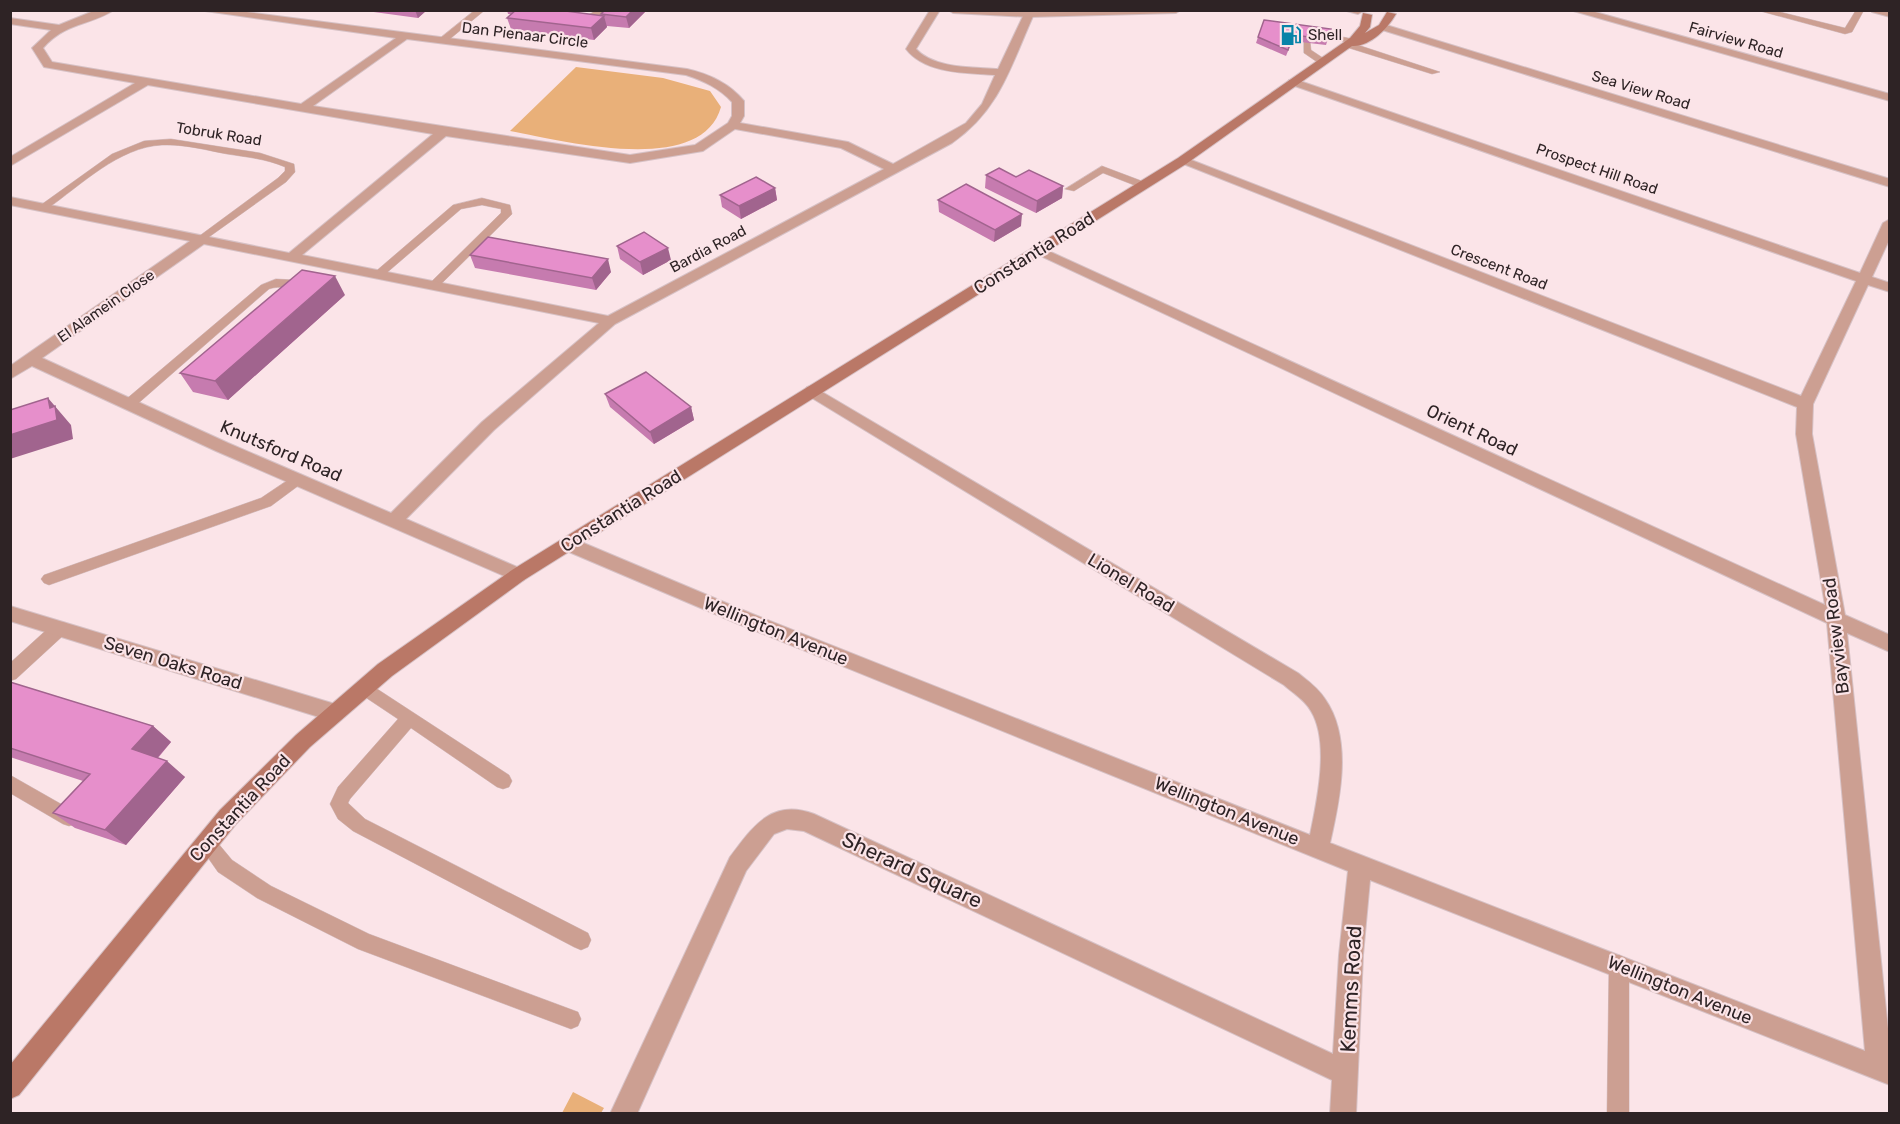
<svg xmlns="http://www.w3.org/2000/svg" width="1900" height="1124" font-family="Rubik,sans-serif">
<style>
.green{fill:#e9b079}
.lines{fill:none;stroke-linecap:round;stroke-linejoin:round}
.service-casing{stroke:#d6c1c5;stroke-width:1}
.minor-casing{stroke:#d6c1c5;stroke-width:2}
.tertiary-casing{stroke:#d6c1c5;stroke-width:2}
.secondary-casing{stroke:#d6c1c5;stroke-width:2}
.service{fill:#cc9f92;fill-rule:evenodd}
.minor{fill:#cc9f92;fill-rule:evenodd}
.tertiary{fill:#cc9f92;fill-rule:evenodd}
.secondary{fill:#ba7867;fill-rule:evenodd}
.wall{fill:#c67baf}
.shaded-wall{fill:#a1648e}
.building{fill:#e68fcb;stroke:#a1648e;stroke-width:1.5}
.labels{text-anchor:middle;stroke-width:4.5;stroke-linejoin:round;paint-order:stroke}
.far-street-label{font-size:15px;fill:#2e2325;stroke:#fbe4e8}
.far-poi-label{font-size:15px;fill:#2e2325;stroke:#fbe4e8;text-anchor:start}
.street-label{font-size:18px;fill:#2e2325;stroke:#fbe4e8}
.near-street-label{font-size:21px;fill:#2e2325;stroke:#fbe4e8}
</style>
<rect width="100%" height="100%" fill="#fbe4e8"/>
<!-- green -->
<path class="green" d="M576 67 663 78 710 91 721 107C701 178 561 140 510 131Z
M573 1092 604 1108 601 1113H562Z"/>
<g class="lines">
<defs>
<path id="service" d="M475 10H485L445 43H439V39Z
M550 10 588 15 597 10H609L589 21 556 17Z
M1772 10 1845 28 1856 10H1864L1852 32 1845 34 1760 11Z
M1328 34 1358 40 1354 43 1325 39V35Z
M1304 41H1310L1311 50 1326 60V64H1320L1304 53Z
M1349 44H1355L1440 72 1432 74 1349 48Z
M171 139 260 153 294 164 295 172 286 182 202 242 198 241V237L278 178 285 171V167C267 159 246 157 227 154 206 150 184 144 162 145 119 147 81 185 47 209L38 207 112 154 144 141Z
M1102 166 1147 183 1148 185 1139 187 1103 173 1074 191 1065 189Z
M482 198 510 205 512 214 438 287H430L428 285 501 213V209L482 205 461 209 383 276H375V272L453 205Z
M276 279 294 280 300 284C292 290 280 285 269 289L134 407H124L122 404 124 401 261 285Z
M297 474 302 475 304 479 302 483 271 506 49 585 44 583 41 579 44 575 261 498Z
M60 622 66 623 68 628 66 633 16 679 10 681V663L54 623Z
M365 681 509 775 512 781 509 787 503 789 497 787 411 728 350 799 348 803 365 819 588 933 591 940 588 947 581 950 574 947 353 831 338 819 330 804 338 787 398 719 359 693 357 688 359 683Z
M10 775 75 812 78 818 75 824 69 826 63 824 10 793Z
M206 833 212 836 232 860 271 886 369 934 578 1012 581 1019 578 1026 571 1029 358 949 257 898 218 872 197 842 200 836Z
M1619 955 1626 958 1629 965V1114H1607L1609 965 1612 958Z"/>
<path id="minor" d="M96 10H114C89 26 66 22 43 48L52 62 301 104 396 38 198 10H231L687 69C709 74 729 83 744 101V116L740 123 848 142 893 164 966 123 982 104 995 75C967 73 925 74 906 49L930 10H940L916 49C934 69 974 67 998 69L1024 14 1029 11 1034 14C1011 65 1000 110 952 143L615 324 494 430 406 519 524 570 527 575 524 580 518 582 216 451 32 366 10 379V366L190 241 10 205V197L289 253 433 134 148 85 10 166V157L135 83 44 67 32 48 51 30 10 24V18L59 25ZM407 39 686 75C704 81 719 88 732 102V116L728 123 695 145 630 155 313 106ZM735 129 841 148 884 169 608 316 302 255 446 136 630 163 703 151ZM204 244 599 323 482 422 391 513 228 443 42 358Z
M1570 10H1588L1890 94V101Z
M1383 24 1890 179V187L1379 29 1378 27Z
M1289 80H1297L1860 273 1883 223 1890 219V238L1872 277 1890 283V292L1868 285 1813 404 1812 434 1845 615 1890 635V652L1847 633 1890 1048V1085L1370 880 1363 955 1356 1114H1330L1332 1080 804 831 787 829 774 834 746 871 637 1114H610L730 857C753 827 771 798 814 814L1333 1054 1339 955 1348 871 736 623 562 549 559 544 562 539H574L750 613 1310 835C1317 801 1330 742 1311 711 1305 700 1293 693 1284 685L807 395 804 391 807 387 812 386 1298 673C1308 681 1318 688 1325 699 1353 739 1340 799 1330 843L1865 1051 1827 623 1030 251 1032 248H1042L1825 605 1796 434 1797 407 1176 161 1186 158 1801 396 1856 281 1289 84Z
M10 606 335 704 342 707 345 713 342 719 335 722 10 621Z"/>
<path id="tertiary" d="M948 10H1181L1176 13 1029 17 953 13Z
M1343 10H1363V11L1358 14Z
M1871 10 1890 11V17L1872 12Z"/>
<path id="secondary" d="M1387 12 1396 14C1388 28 1370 47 1352 46L1186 164 524 580 392 676 310 747 236 824 19 1095 10 1099V1065L220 810 296 735 378 664 512 570 1178 158 1350 38 1360 26 1363 13 1372 15 1370 27 1365 33 1379 25Z"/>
</defs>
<!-- service casing -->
<use href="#service" class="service-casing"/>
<!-- minor casing -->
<use href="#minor" class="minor-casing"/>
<!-- tertiary casing -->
<use href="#tertiary" class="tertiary-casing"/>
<!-- secondary casing -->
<use href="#secondary" class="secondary-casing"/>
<!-- service -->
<use href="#service" class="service"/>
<!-- minor -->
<use href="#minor" class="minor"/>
<!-- tertiary -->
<use href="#tertiary" class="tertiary"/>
<!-- secondary -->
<use href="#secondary" class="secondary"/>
</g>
<!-- wall -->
<path class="wall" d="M359 10H427L418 18Z
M507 10H558L601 16V14L605 10H647L629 28 607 26V27L594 40 511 29 507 18 512 14H508Z
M1331 29 1326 45 1292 41 1286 56 1256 43 1258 37Z
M986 175 1016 177 1063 186 1062 198 1036 213 985 188Z
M775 188 777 200 741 219 722 207 720 195Z
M938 200 1021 226 994 242 939 212Z
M617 246 671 260 643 275 620 259Z
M470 255 611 272 596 290 475 268Z
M345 295 228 400 193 392 180 373Z
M605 394 691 407 694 420 654 444 610 407Z
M10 682 153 726 171 742 158 758 185 777 126 845 75 828 53 813 83 781 10 757Z"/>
<!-- shaded-wall -->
<path class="shaded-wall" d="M415 10H427L418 18Z
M633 10H647L629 28 626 17Z
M604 16 607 27 594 40 591 28Z
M1063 186 1062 198 1036 213 1037 201Z
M775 188 777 200 741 219 739 206Z
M1022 214 1021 226 994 242 995 230Z
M668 248 671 260 643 275 640 262Z
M608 259 611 272 596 290 592 278Z
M335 276 345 295 228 400 215 381Z
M48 398 71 425 73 439 10 459V435L50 408Z
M691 407 694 420 654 444 650 432Z
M153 726 171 742 151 765 132 749Z
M167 761 185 777 126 845 105 830Z"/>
<!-- building -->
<path class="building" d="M516 10H558L604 16 591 28 507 18Z
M605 10H633L626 17 601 14Z
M1264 20 1331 29 1327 39 1293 35 1288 50 1258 37Z
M999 168 1016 177 1029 170 1063 186 1037 201 986 175Z
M756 177 775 188 739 206 720 195Z
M966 184 1022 214 995 230 938 200Z
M644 232 668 248 640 262 617 246Z
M488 237 608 259 592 278 470 255Z
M302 270 335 276 215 381 180 373Z
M646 372 691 407 650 432 605 394Z
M48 398 50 408 55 406 57 420 10 435V410Z
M10 682 153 726 132 749 167 761 105 830 53 813 90 774 10 748Z"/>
<!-- icons -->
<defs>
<symbol id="fuel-bare" viewBox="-9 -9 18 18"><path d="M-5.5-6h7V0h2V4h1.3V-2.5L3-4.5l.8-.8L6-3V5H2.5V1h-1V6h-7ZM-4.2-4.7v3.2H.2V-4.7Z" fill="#0783a8" stroke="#fbe4e8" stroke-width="2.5" paint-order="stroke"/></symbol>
</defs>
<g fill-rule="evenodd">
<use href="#fuel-bare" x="1276" y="20" width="30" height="30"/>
</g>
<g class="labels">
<!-- far-street labels -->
<g class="far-street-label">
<text transform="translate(525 35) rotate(7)" y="5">Dan Pienaar Circle</text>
<text transform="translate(1736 40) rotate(16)" y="5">Fairview Road</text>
<text transform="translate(1641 90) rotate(17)" y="5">Sea View Road</text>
<text transform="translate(219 134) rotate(9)" y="5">Tobruk Road</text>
<text transform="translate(1597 169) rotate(19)" y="5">Prospect Hill Road</text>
<text transform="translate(708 249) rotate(-28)" y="5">Bardia Road</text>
<text transform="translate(1499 267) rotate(21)" y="5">Crescent Road</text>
<text transform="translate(106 306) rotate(-35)" y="5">El Alamein Close</text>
</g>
<!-- far-poi labels -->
<g class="far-poi-label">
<text x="1308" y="40">Shell</text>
</g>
<!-- street labels -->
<g class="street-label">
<text transform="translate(1034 253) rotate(-32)" y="6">Constantia Road</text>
<text transform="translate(1472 430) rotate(25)" y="6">Orient Road</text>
<text transform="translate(281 451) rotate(23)" y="6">Knutsford Road</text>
<text transform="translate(621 511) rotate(-32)" y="6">Constantia Road</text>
<text transform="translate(1131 583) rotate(31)" y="6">Lionel Road</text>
<text transform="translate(776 631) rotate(22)" y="6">Wellington Avenue</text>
<text transform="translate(1836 636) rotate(-97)" y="6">Bayview Road</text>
<text transform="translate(173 663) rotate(17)" y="6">Seven Oaks Road</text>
<text transform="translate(240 808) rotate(-47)" y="6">Constantia Road</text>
<text transform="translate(1227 811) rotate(22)" y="6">Wellington Avenue</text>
<text transform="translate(1680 990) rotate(22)" y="6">Wellington Avenue</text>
</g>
<!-- near-street labels -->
<g class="near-street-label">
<text transform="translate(912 870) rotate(25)" y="7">Sherard Square</text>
<text transform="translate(1351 989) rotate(-87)" y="7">Kemms Road</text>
</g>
</g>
<!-- border -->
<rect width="1900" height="1124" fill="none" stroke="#2e2325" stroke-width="24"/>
</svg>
